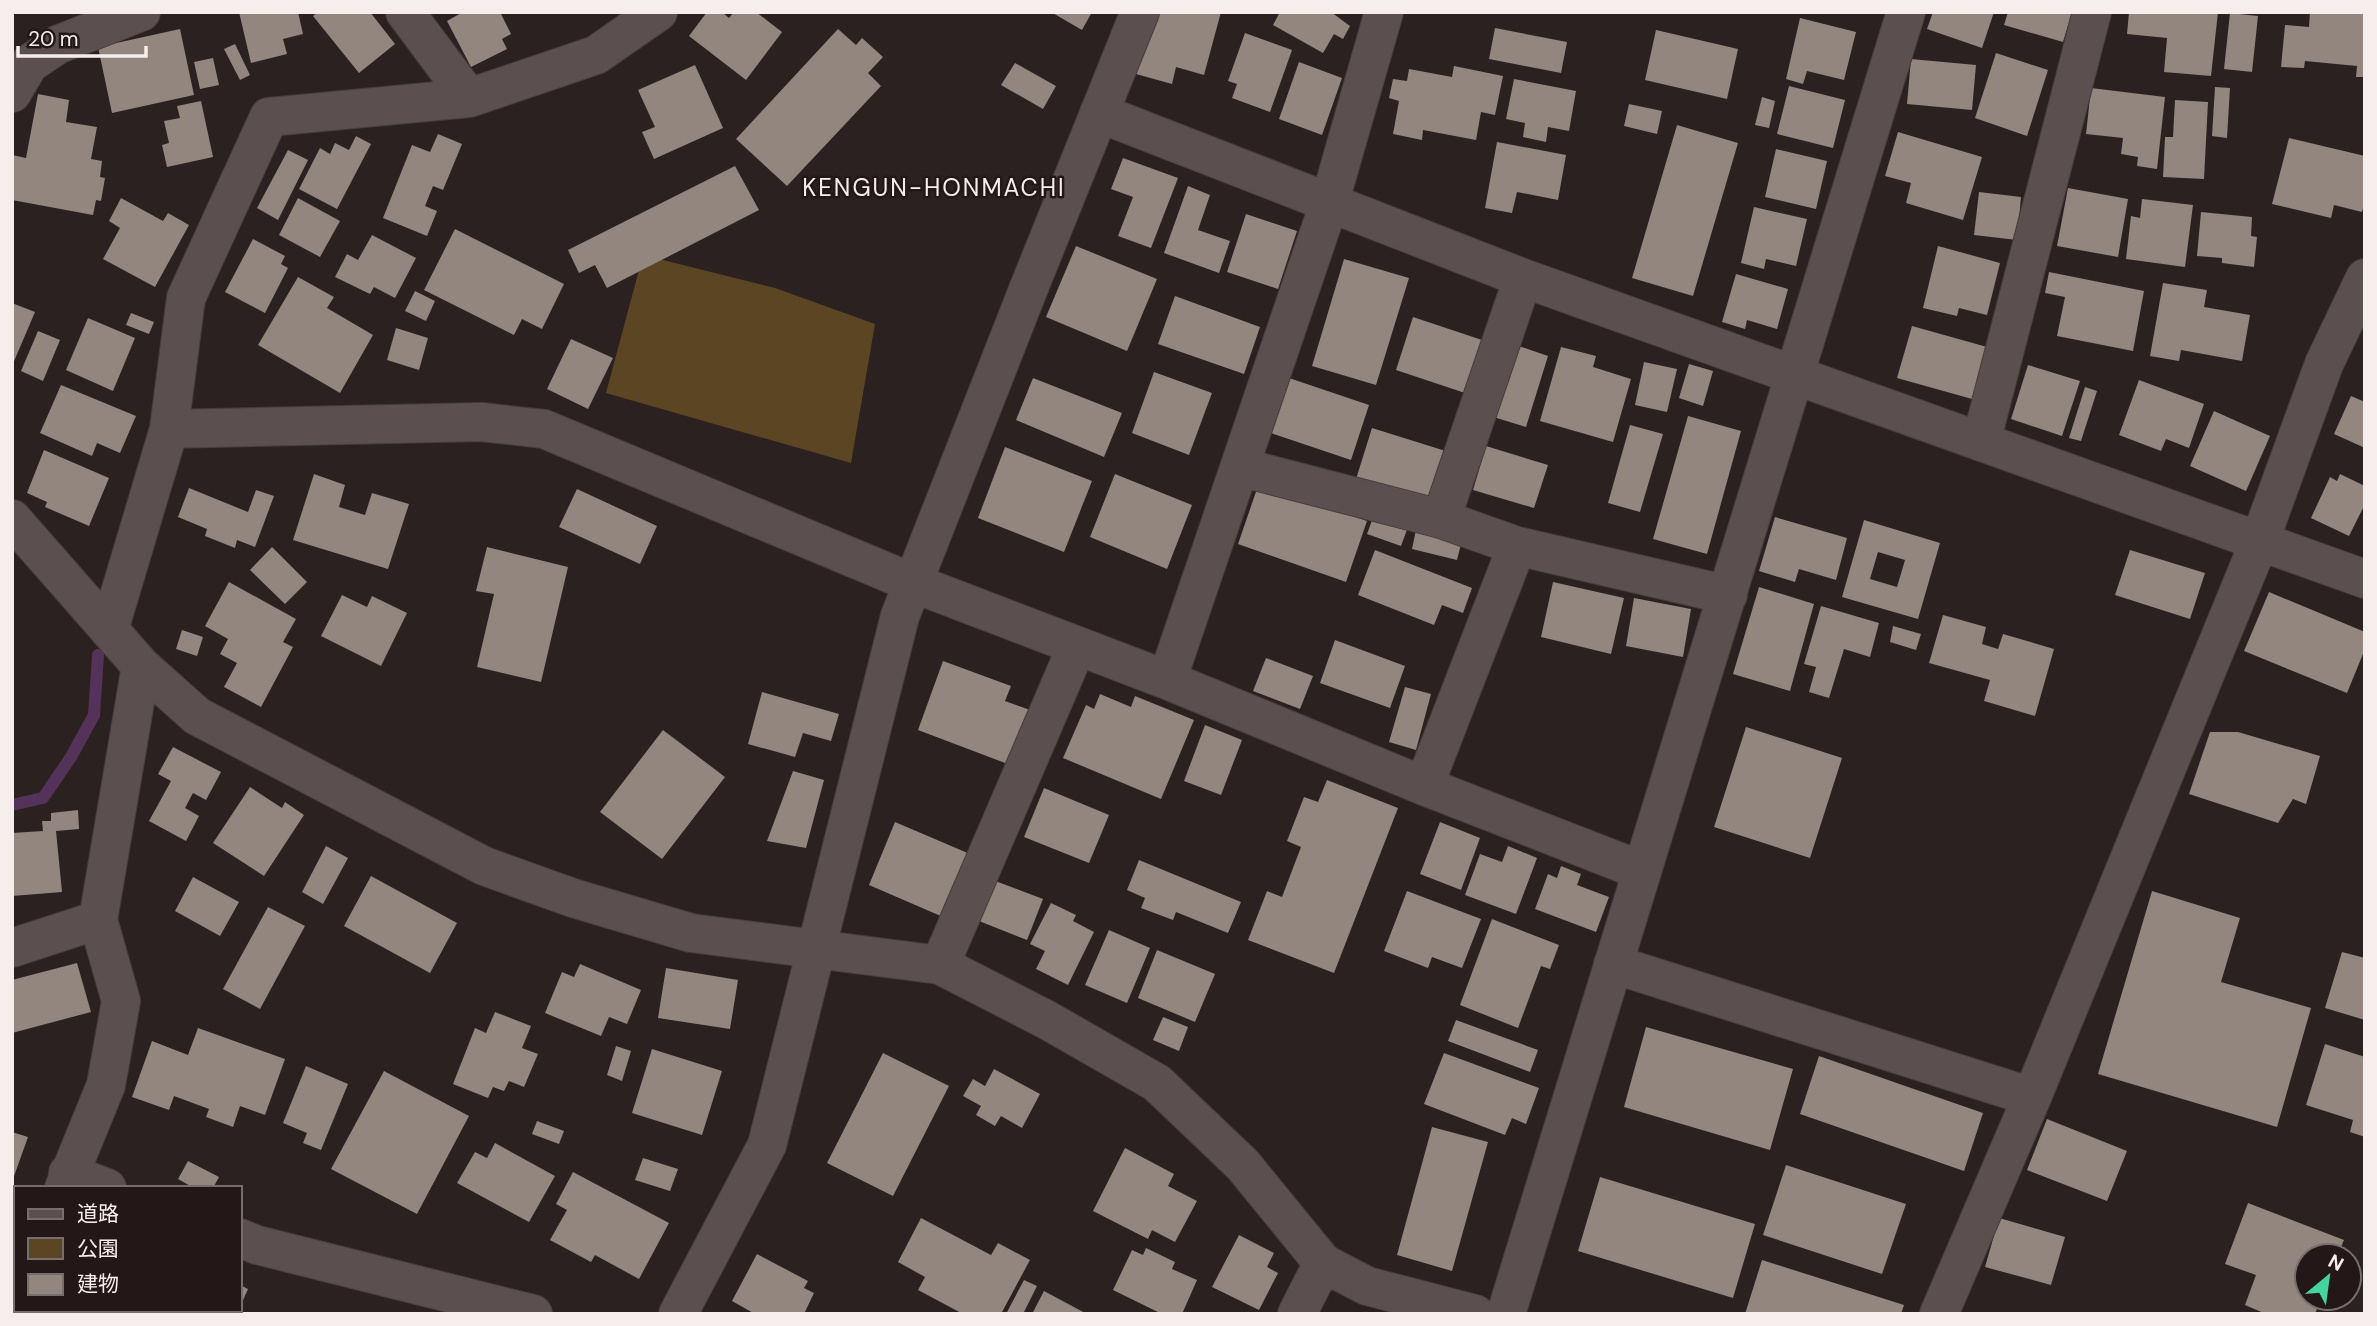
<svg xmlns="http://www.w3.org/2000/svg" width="2377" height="1326" font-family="'DM Sans','Noto Sans JP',sans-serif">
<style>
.green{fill:#5b4522}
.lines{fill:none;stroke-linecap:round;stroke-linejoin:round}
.stream{stroke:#553259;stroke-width:12}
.building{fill:#92867f;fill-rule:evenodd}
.minor-casing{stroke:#463d3c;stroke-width:40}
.minor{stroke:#5c4f4f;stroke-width:38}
.labels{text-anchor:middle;stroke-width:5;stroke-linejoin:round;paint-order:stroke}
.quarter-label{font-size:24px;letter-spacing:2px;fill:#f6eeed;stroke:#231817}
</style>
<rect width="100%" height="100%" fill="#2c2121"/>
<!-- green -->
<path class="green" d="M643 255 775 288 875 324 851 463 606 393Z"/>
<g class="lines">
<!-- stream -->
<path class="stream" d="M12 805 43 798 71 757 94 715 98 655"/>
</g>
<!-- building -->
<path class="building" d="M239 12H298L303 34 283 39 287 54 251 63Z
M318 12H370L395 44 359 73 313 16Z
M463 12H500L511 34 502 39 507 49 471 67 447 21Z
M707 12H722L729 18 734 12H756L782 32 746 80 689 36Z
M1051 12H1092L1082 30Z
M1153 12H1221L1204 75 1176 67 1172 84 1136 74Z
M1280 12H1331L1350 26 1343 39 1334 34 1323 53 1273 25Z
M1933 12H1994L1982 48 1927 29Z
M2008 12H2072L2063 42 2004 25Z
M2129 12H2218L2211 76 2164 72 2167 38 2127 34Z
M2310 12H2365V77H2356L2357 66 2305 61 2304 68 2281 67 2285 25 2309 27Z
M2230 13 2258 16 2252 72 2224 69Z
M1800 18 1856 32 1844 80 1807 71 1803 84 1786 79Z
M1495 28 1567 42 1561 73 1489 59Z
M180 29 194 95 112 113 98 47Z
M838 29 856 45 862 38 883 57 868 73 881 86 787 186 736 139Z
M1656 30 1738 49 1727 99 1645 80Z
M1245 33 1292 50 1270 112 1232 98 1237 84 1228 81Z
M235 44 250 75 240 80 224 49Z
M1996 53 2048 70 2027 136 1975 118Z
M213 58 219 85 200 89 194 62Z
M1911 59 1976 65 1972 110 1907 104Z
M1299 62 1342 78 1322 135 1279 119Z
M1015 63 1056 86 1043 109 1001 85Z
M695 65 723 128 654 159 642 132 655 127 638 90Z
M1454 66 1503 76 1495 115 1481 112 1476 140 1423 130 1422 140 1393 134 1399 101 1389 98 1393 79 1407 81 1409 69 1452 77Z
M1514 79 1576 91 1569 131 1548 127 1546 142 1523 137 1525 123 1506 119Z
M1789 86 1845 100 1833 148 1777 134Z
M2215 87 2230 88 2227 138 2212 136Z
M2091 88 2165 97 2157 169 2137 166 2138 157 2121 154 2123 138 2086 134Z
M38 94 69 100 66 122 97 127 91 159 102 161 100 177 105 178 101 201 96 200 93 215 12 200V155L26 158Z
M1762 97 1775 101 1769 128 1755 125Z
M2175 100 2208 102 2204 179 2163 177 2165 137H2173Z
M201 101 213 157 167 167 162 145 169 143 164 121 180 118 177 106Z
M1629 104 1662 111 1657 134 1624 126Z
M1677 125 1738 143 1693 296 1632 278Z
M1898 132 1982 157 1963 220 1906 203 1911 183 1885 176Z
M438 134 462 144 443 190 433 186 425 206 437 211 427 236 383 218 412 145 430 152Z
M356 136 371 144 337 209 299 189 320 148 330 154 335 143 349 150Z
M2289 138 2365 156V200L2362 212 2334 205 2331 218 2272 204Z
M1497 142 1566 155 1558 200 1517 192 1512 213 1485 208Z
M1776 149 1827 161 1816 209 1765 197Z
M288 150 308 160 278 220 257 208Z
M1123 158 1178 178 1151 248 1118 236 1133 197 1111 189Z
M735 166 759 210 607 288 595 265 579 273 568 250Z
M1188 186 1210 195 1198 230 1230 241 1219 273 1164 253Z
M2068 188 2128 199 2118 257 2057 246Z
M1979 192 2021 197 2017 240 1974 235Z
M121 198 163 221 168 213 189 225 155 287 103 259 120 228 109 221Z
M298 198 340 221 320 257 279 235Z
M2142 199 2193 205 2185 267 2126 259 2131 216 2140 218Z
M1754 207 1807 219 1796 266 1766 259 1764 269 1741 263Z
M2201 212 2252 217 2251 236 2257 237 2254 267 2222 263V258L2197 256Z
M1246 214 1297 231 1278 289 1227 272Z
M455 229 564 284 542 329 522 319 514 335 424 290Z
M372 235 416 258 395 298 374 287 370 294 335 277 347 254 358 260Z
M253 239 285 256 281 264 288 268 265 313 225 292Z
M1076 246 1157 279 1127 351 1046 317Z
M1938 246 2000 263 1987 315 1959 308 1957 316 1923 308Z
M1344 259 1409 278 1376 385 1312 366Z
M2049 272 2144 291 2133 351 2057 336 2065 297 2045 293Z
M1736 274 1788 289 1777 329 1747 320 1745 329 1722 322Z
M298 277 334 297 327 308 373 335 340 393 258 345Z
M2163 283 2207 290 2204 307 2250 315 2242 361 2181 350 2179 361 2150 356Z
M415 291 435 301 426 321 405 311Z
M1175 296 1260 327 1244 374 1158 344Z
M12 303 35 312 12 366Z
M131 313 154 322 149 334 126 325Z
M1413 317 1491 343 1474 396 1396 370Z
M88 318 135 338 113 391 66 370Z
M1912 326 1987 347 1972 399 1897 378Z
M396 328 428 338 419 370 387 360Z
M38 331 60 340 43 381 21 371Z
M571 339 613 358 588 409 547 389Z
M1510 343 1548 356 1526 427 1487 415Z
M1561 347 1596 356 1593 367 1631 379 1613 442 1540 421Z
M1644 362 1677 369 1667 412 1635 405Z
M1689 364 1713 371 1703 406 1679 398Z
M2028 365 2080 381 2062 436 2011 419Z
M1154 372 1212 393 1189 455 1132 433Z
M1286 377 1369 405 1351 460 1268 432Z
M1033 378 1122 413 1104 457 1016 420Z
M2139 380 2204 404 2189 448 2166 439 2161 451 2119 435Z
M61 385 136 416 120 453 97 443 92 456 40 433Z
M2085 387 2097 391 2081 441 2069 438Z
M2351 396 2365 402V448L2334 434Z
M2214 411 2270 436 2246 491 2190 466Z
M1688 416 1741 431 1707 554 1653 539Z
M1630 425 1663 434 1640 512 1608 503Z
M1372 428 1452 453 1435 505 1356 479Z
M1486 446 1548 465 1534 508 1473 490Z
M1005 447 1092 481 1064 552 978 518Z
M44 450 109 478 89 526 45 507 47 502 27 493Z
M314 474 345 485 339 507 365 515 372 493 409 504 388 569 293 540Z
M1115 474 1192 505 1167 569 1090 537Z
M2340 474 2365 486V504L2349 536 2311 518 2330 477 2337 481Z
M1259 483 1367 521 1346 582 1238 544Z
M189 488 248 512 256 490 274 496 255 547 237 540 235 548 205 536 207 529 178 517Z
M577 489 657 526 640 564 559 527Z
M1375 512 1409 524 1401 546 1367 534Z
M1775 517 1847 538 1836 580 1799 569 1795 582 1759 571Z
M1864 520 1940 543 1918 619 1842 597ZM1878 552 1905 560 1897 587 1870 579Z
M1417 525 1463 536 1457 560 1412 549Z
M272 547 307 582 285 604 250 570Z
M487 547 568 567 541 682 477 667 494 594 476 591Z
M1375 550 1472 588 1463 613 1442 605 1434 625 1358 595Z
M2130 550 2205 573 2190 619 2115 595Z
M229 582 296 619 283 642 293 647 261 707 224 687 237 663 220 654 228 639 205 626Z
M1553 582 1624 598 1611 654 1541 637Z
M1759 587 1814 604 1790 691 1733 674Z
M2269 592 2365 632V649L2347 693 2244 651Z
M342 595 367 607 372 596 407 613 381 666 321 636Z
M1634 598 1691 609 1683 657 1626 646Z
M1821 606 1879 623 1870 657 1844 649 1829 698 1809 692 1816 667 1804 664Z
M1943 615 1986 627 1982 644 1998 649 2003 634 2054 649 2035 716 1984 701 1990 680 1929 663Z
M1893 626 1921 634 1916 650 1890 642Z
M182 630 203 637 197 656 176 649Z
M1335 640 1405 666 1390 708 1320 683Z
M1266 658 1313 676 1300 709 1253 691Z
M943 661 1011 686 1005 701 1033 711 1013 766 918 730Z
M1405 687 1431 694 1416 750 1389 742Z
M762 692 839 714 831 741 803 733 795 757 748 744Z
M1100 694 1131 707 1135 696 1194 720 1161 799 1063 758 1086 705 1094 709Z
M1205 725 1242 740 1221 795 1184 781Z
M1746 727 1842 758 1810 858 1714 827Z
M663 730 725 777 662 859 600 812Z
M2210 732H2238L2320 756 2306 804 2293 799 2278 823 2189 794Z
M173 747 221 772 206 800 193 793 185 808 199 816 186 841 149 821 171 781 158 774Z
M793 771 824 780 806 848 767 841Z
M1327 780 1398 808 1334 973 1248 940 1267 891 1282 897 1301 847 1287 841 1304 797 1318 802Z
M250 787 282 808 285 802 304 815 264 876 213 843Z
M1044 788 1109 815 1089 863 1024 837Z
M78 810 79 829 56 831 62 892 12 896V833L43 831 42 821H51V813Z
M895 822 977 857 950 920 869 885Z
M1440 822 1480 838 1461 890 1420 874Z
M326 846 348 858 323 904 302 892Z
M1508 846 1537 858 1516 914 1465 895 1480 854 1502 862Z
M1139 860 1241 902 1228 933 1176 912 1173 920 1141 908 1145 898 1127 890Z
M1561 866 1581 874 1577 885 1609 897 1596 932 1535 909 1548 874 1557 878Z
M371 876 457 923 430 973 344 926Z
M193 877 239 902 220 936 175 911Z
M990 879 1043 899 1027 940 974 919Z
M1407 891 1481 919 1462 968 1432 957 1428 968 1384 951Z
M2152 891 2240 918 2221 982 2311 1008 2277 1127 2098 1074Z
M1051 903 1076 915 1073 921 1094 932 1068 985 1036 969 1045 951 1030 944Z
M268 907 305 926 260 1009 223 989Z
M1492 919 1559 945 1550 969 1541 966 1518 1028 1460 1005Z
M1109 930 1150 948 1127 1003 1085 985Z
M1157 950 1215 974 1195 1022 1138 998Z
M2342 952 2365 958V1020L2325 1008Z
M77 963 91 1012 12 1033V980Z
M580 964 641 990 627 1024 609 1017 601 1036 545 1013 562 972 574 977Z
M666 968 738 980 730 1029 658 1018Z
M495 1012 531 1026 522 1048 538 1054 524 1087 509 1081 504 1091 493 1087 488 1098 453 1084 475 1028 486 1033Z
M1163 1017 1188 1027 1179 1051 1153 1040Z
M1456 1020 1538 1050 1530 1072 1448 1041Z
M1646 1027 1793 1069 1770 1150 1624 1107Z
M198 1028 285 1059 265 1115 240 1106 233 1127 206 1117 209 1109 174 1096 169 1110 132 1097 152 1041 188 1055Z
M2325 1044 2365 1057V1137L2350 1132 2353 1120 2306 1105Z
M616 1046 631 1051 622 1081 607 1075Z
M652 1049 722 1071 702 1135 632 1113Z
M883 1053 949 1086 893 1196 827 1163Z
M1444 1053 1539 1088 1526 1124 1512 1118 1505 1135 1424 1104Z
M1819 1056 1983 1113 1964 1171 1800 1114Z
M306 1066 348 1084 321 1150 303 1143 307 1133 283 1123Z
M994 1069 1040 1094 1022 1128 1001 1116 995 1126 976 1115 981 1106 963 1096 973 1079 985 1086Z
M384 1071 469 1116 417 1214 331 1169Z
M2047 1119 2127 1151 2107 1201 2027 1170Z
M537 1121 564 1131 559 1144 532 1134Z
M1432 1127 1488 1142 1452 1271 1397 1255Z
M12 1132 28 1137 13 1179H12Z
M495 1143 555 1176 529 1222 457 1183 475 1152 487 1158Z
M1125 1148 1174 1174 1168 1186 1197 1201 1175 1242 1152 1230 1148 1239 1093 1211Z
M643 1158 678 1169 670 1191 635 1180Z
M188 1161 219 1177 213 1188H194L178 1179Z
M1786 1165 1906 1204 1882 1274 1763 1235Z
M573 1172 669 1223 639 1279 595 1255 591 1262 550 1240 567 1210 556 1204Z
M1600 1177 1755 1224 1733 1298 1578 1251Z
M2248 1203 2344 1240 2337 1256H2307V1298H2321L2315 1314H2266L2245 1305 2256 1275 2225 1264Z
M921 1218 991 1255 998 1243 1030 1260 1001 1314H963L918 1290 925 1277 898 1262Z
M1999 1218 2065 1237 2051 1285 1985 1267Z
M1239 1235 1274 1253 1267 1267 1278 1273 1259 1310 1212 1287Z
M1146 1248 1175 1262 1172 1269 1197 1280 1182 1314H1162L1113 1290 1132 1250 1143 1255Z
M757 1254 808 1281 804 1288 814 1293 804 1314H755L732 1301Z
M1762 1260 1904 1305 1901 1314H1745Z
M1024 1280 1037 1286 1023 1314H1006Z
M240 1285 248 1289 240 1307Z
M1044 1291 1087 1314H1032Z
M62 1310H155L153 1314H61Z
M166 1310H238L246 1314H165Z"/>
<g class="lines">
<defs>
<path id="minor" d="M405 12 469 98 596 55 658 12
M12 93 29 64 57 45 141 12
M1099 113 1523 278 2365 579
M169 429 481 422 544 429 913 583 1167 680 1424 786 1640 870
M1981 442 2092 12
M1240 467 1441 519 1517 546
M12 519 141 666 197 716 484 866 573 898 691 933 940 965 1047 1020 1157 1083 1243 1165 1323 1263 1367 1286 1475 1314
M1441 519 1523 278
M109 630 169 429 186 298 269 117 469 98
M1167 680 1329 204 1384 12
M1424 786 1517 546 1728 595
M12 948 98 920
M1613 964 2032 1097
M940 965 1077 646
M68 1173 107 1188
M64 1188 106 1085 121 1001 98 920 141 666
M240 1238 257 1245 533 1314
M23 1314 24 1310
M678 1314 767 1145 900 616 1030 285 1140 12
M1297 1314 1323 1263
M1506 1314 1906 12
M1939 1314 2032 1097 2260 540 2324 364 2365 278"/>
</defs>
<!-- minor casing -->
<use href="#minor" class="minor-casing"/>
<!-- minor -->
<use href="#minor" class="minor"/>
</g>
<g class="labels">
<!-- quarter labels -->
<g class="quarter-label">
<text x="934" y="196">KENGUN-HONMACHI</text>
</g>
</g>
<!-- border -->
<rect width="2377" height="1326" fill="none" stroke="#f6eeed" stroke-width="28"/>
<!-- legend -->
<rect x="14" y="1186" width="228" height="126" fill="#231817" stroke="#776e6d" stroke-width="2"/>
<rect x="28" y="1209" width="35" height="10" fill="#5c4f4f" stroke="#776e6d" stroke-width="2"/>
<text x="77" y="1221" font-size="21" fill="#f6eeed">道路</text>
<rect x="28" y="1238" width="35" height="21" fill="#5b4522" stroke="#776e6d" stroke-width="2"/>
<text x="77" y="1256" font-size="21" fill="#f6eeed">公園</text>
<rect x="28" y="1274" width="35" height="21" fill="#92867f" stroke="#776e6d" stroke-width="2"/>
<text x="77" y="1291" font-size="21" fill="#f6eeed">建物</text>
<!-- north arrow -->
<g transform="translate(2328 1277) rotate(29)"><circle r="33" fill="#231817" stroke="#776e6d" stroke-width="2"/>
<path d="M0-5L12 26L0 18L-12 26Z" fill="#44d49f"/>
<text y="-10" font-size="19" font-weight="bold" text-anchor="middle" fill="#f6eeed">N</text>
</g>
<!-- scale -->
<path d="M18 46v10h128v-10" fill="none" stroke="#f6eeed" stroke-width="3.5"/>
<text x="28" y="46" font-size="21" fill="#f6eeed" stroke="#231817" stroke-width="5" paint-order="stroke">20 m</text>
</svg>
